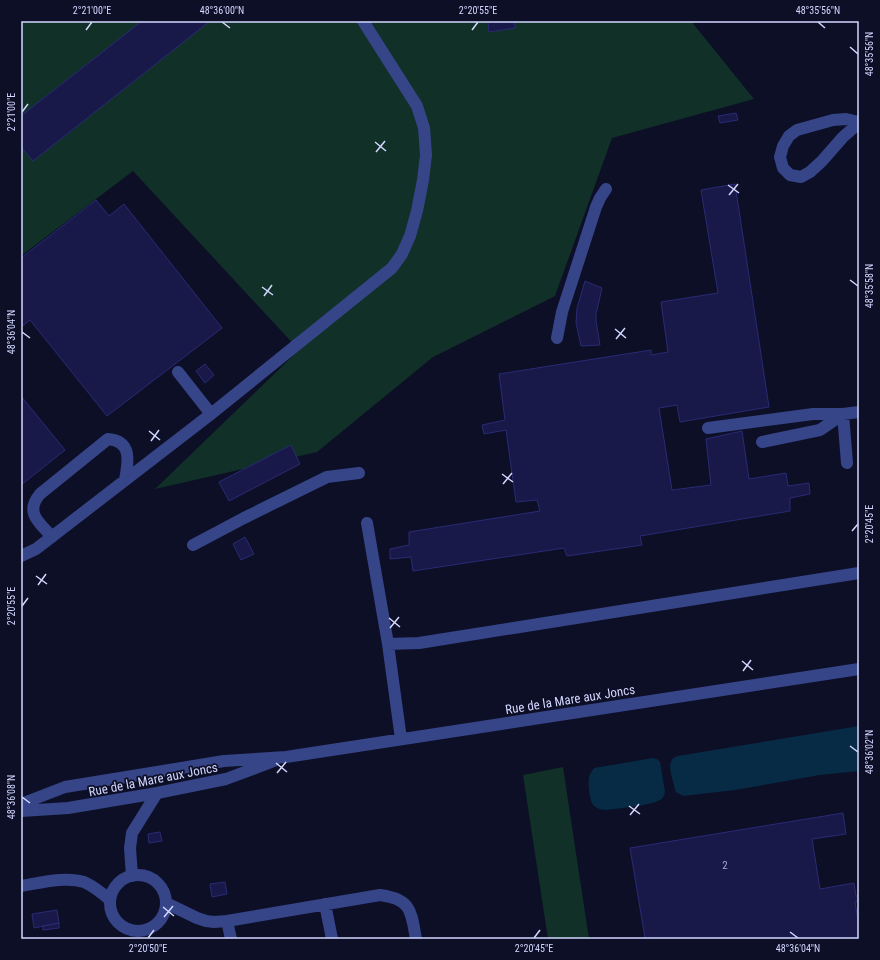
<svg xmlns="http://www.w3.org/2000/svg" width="880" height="960" font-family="'Roboto Condensed',sans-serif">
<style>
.green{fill:#103028}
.water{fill:#072b45}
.building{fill:#181948;stroke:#292b75}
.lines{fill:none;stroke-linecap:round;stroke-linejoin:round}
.minor{stroke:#364488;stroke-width:12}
.ticks{fill:none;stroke:#d2d7ff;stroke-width:1.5}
.labels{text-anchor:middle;stroke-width:3.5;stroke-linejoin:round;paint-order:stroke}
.number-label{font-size:11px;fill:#a4a8d1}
.street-label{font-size:13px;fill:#d2d7ff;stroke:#0d0f26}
.neatline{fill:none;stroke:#d2d7ff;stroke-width:1.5}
.ticks-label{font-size:10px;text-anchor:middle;fill:#d2d7ff}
</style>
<rect width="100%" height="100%" fill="#0d0f26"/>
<!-- green -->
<path class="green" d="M21 21H691L754 99 612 138 555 296 433 357 317 452 155 489 299 350 133 171 21 256Z
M563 767 589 939H548L523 775Z"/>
<!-- water -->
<path class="water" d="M859 726V771L820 775 735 790 683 796 676 792C674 785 668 767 671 762 672 758 675 757 678 756Z
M653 758 657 759 660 762 665 792C664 795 664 798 660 800 649 806 620 808 607 810 602 810 598 809 594 806 589 801 588 783 589 777 590 773 592 771 594 768Z"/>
<!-- building -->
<path class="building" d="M142 21H210L33 161 21 147V116Z
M488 21H514L515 28 489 32Z
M736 113 738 120 720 123 718 116Z
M735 184 769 407 680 422 677 405 659 408 672 490 711 485 706 439 742 431 749 479 786 473 788 486 809 483 810 494 790 498V511L640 536 642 545 567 556 564 548 413 571 411 557 390 559V549L409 545V532L540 511 537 500 516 502 506 430 484 434 482 425 505 420 499 374 651 350V355L668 352 661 302 718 293 701 190Z
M96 200 109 216 124 204 222 328 107 416 30 320 21 327V258Z
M585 281 602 288 596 314V321L600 345 581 346 576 323 577 308Z
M205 364 214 375 205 383 196 371Z
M21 396 65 450 21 485Z
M291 445 300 464 229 501 219 482Z
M245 537 254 554 241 560 233 544Z
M843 813 846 834 812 839 820 889 854 883 856 896H859V901L855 902 859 926V939H641L645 938 630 848Z
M160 832 162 841 149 843 148 834Z
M225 882 227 894 212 897 210 884Z
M57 910 59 923 34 928 32 914Z
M59 923V928L43 930V926Z"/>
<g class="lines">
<!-- minor -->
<path class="minor" d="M859 122 846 119 833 120 797 130 789 136 783 146 780 157 783 168 790 175 801 177 810 172 822 161 843 137 859 123
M557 338 562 312 596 207 600 198 606 189
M178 372 211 414
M708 428 813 414H843L859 412
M762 442 820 430 843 414 847 463
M367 523 388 644 401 739
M52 537C40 523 24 513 40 494L108 439C133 441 128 463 125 480
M193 545 244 518 327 477 359 473
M21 556 36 549 211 414 392 268 402 254 410 236 417 211 423 180 426 155 424 128 417 106 363 21
M388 644 419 643 859 573
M21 804 65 787 224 761 286 757 859 669
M21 811 68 808 157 793 226 779 274 761
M110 903a28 28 0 1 1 56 0a28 28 0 1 1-56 0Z
M132 876 130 848 132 833 157 793
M21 886C40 883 65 876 84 882 93 886 102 893 110 900
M166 903 197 918 206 921 214 922 227 921 380 895C412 899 411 912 416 939
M325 904 332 939
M227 921 231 939"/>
</g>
<!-- ticks -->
<path class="ticks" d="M222 22 230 28M818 22 825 28M86 30 92 22M472 30 478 22M850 47 858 54M22 112 28 104M375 142 386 151M376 152 385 141M728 185 739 193M729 195 738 184M850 280 858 286M262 287 273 295M264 296 272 285M615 329 626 338M22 332 30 338M616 339 625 328M149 431 160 440M151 441 159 430M502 474 513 482M503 484 512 473M852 531 858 524M36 576 47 584M38 585 46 574M22 606 28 598M389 618 400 627M390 628 399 617M742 661 753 670M743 671 751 660M850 746 858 752M276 763 287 772M277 773 286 762M22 797 30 803M629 806 640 814M630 815 639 804M163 907 174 916M164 917 173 906M790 932 798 938M148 938 154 930M534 938 540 930"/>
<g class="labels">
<!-- number labels -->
<g class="number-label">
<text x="725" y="869">2</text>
</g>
<!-- street labels -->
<g class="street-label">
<text transform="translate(570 699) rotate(-9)" y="5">Rue de la Mare aux Joncs</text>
<text transform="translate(153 779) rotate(-11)" y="5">Rue de la Mare aux Joncs</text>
</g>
</g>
<!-- border -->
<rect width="880" height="960" fill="none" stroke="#0d0f26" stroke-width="44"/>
<rect x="22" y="22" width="836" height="916" class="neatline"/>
<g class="ticks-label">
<text x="92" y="14">2°21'00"E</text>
<text x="222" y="14">48°36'00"N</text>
<text x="478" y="14">2°20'55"E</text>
<text x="818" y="14">48°35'56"N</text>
<text transform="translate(869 54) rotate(-90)" y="4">48°35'56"N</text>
<text transform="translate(11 112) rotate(-90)" y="4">2°21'00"E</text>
<text transform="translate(869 286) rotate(-90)" y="4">48°35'58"N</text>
<text transform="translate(11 332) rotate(-90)" y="4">48°36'04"N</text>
<text transform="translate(869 524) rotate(-90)" y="4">2°20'45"E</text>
<text transform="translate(11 606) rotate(-90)" y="4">2°20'55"E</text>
<text transform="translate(869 752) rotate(-90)" y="4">48°36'02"N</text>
<text transform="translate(11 797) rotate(-90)" y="4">48°36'08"N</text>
<text x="148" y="952">2°20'50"E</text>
<text x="534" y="952">2°20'45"E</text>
<text x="798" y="952">48°36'04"N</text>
</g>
</svg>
